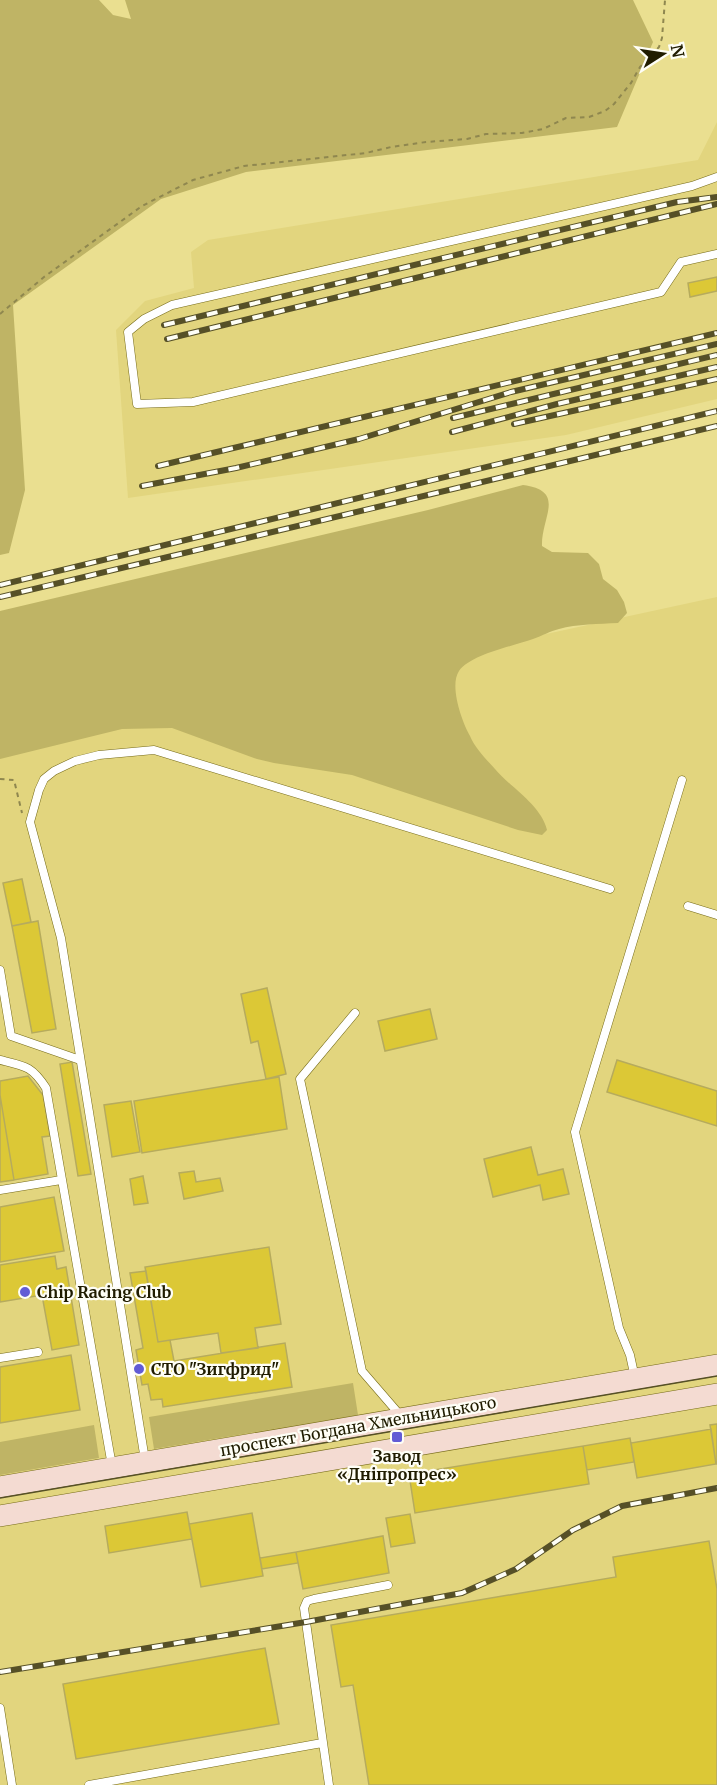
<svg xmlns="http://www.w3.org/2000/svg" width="717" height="1785" font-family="Merriweather,serif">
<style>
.built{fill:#e2d57e}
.green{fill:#bfb465}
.building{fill:#dcc836;stroke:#b6ab5d;stroke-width:1.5}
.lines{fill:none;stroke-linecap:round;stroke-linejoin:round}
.lane-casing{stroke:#766b18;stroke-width:9}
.secondary-casing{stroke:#766b18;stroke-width:22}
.path{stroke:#8f874f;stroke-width:2;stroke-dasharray:4.5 4.5;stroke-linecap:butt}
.lane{stroke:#fff;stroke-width:8}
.secondary{stroke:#f4dbd2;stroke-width:21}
.tram{stroke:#565027;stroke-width:1.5}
.rail-casing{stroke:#565027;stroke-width:6}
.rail{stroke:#fefef6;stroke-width:4;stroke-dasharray:11;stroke-linecap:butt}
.poi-dot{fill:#625cd5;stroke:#fefef6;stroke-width:2}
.labels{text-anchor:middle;stroke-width:4.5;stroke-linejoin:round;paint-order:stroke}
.poi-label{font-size:16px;font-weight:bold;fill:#201c00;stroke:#fefef6;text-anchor:start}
.street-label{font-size:16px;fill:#201c00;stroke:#fefef6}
</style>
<rect width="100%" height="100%" fill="#eadf90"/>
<!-- built -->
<path class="built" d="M717 122V399L566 435 128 498 116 330 145 301 194 288 191 252 208 240 698 160Z
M717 597V1785H0V752Z"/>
<!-- green -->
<path class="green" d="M0 0H99L113 15 131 19 125 0H633L653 42 617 127 246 172 161 199 13 305 25 490 9 553 0 555Z
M523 485C567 491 541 517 542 546L552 552 588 553 599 564 603 579 617 590 624 602 627 613 618 623C599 624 577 624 559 629 550 631 542 636 533 639 514 646 471 654 459 671 449 686 462 722 470 736 475 748 486 759 495 769 511 788 541 805 547 830L542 835 518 830 352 775 274 763 257 759 172 728 122 729 0 759V611L428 510Z
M353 1383 358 1415 154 1449 149 1417Z
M94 1425 99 1458 0 1475V1442Z"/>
<!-- building -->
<path class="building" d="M717 277V291L690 297 688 283Z
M22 879 31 922 12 926 3 883Z
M38 921 56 1029 32 1033 12 926Z
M267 988 286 1074 266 1079 258 1041 251 1043 241 994Z
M430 1009 437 1039 385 1051 378 1021Z
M617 1060 717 1091V1126L607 1092Z
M72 1062 91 1174 78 1176 60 1064Z
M28 1076 43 1095 50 1136 42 1137 48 1174 14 1180 0 1095V1081Z
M279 1077 287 1129 142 1153 134 1101Z
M0 1095 14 1180 0 1182Z
M131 1101 140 1152 112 1157 104 1105Z
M531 1147 538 1175 563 1169 569 1194 543 1200 540 1185 493 1197 484 1159Z
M194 1171 196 1182 220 1178 223 1191 184 1199 179 1173Z
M143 1176 148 1203 134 1205 130 1179Z
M54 1197 64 1251 0 1262V1207Z
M269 1247 281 1324 255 1328 258 1348 221 1353 218 1333 158 1342 145 1267Z
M55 1256 57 1269 66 1267 79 1345 52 1350 42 1295 0 1302V1265Z
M146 1271 158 1342 170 1340 174 1361 285 1343 292 1387 163 1407 162 1399 151 1400 148 1384 142 1385 136 1350 143 1348 130 1273Z
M71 1355 80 1410 0 1423V1367Z
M717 1424V1464H716L710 1425Z
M711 1429 716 1464 637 1478 631 1443Z
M630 1438 634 1462 587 1470 583 1446Z
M583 1446 589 1484 415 1513 409 1474Z
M187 1512 192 1539 109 1553 105 1526Z
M252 1513 263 1576 201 1587 189 1524Z
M410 1514 415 1543 391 1547 386 1518Z
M383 1536 389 1573 303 1589 296 1552Z
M709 1541 717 1589V1785H369L353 1685 341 1687 331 1625 616 1577 613 1557Z
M296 1552 298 1563 262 1569 260 1558Z
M265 1648 279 1724 76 1759 63 1684Z"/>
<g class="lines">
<defs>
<path id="lane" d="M717 177 692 186 172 305 144 319 128 332 137 404 193 402 661 292 681 262 717 254
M688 906 717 915
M0 970 11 1036 80 1060
M355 1013 300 1079 362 1371 400 1415
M0 1060C25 1066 32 1066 46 1088L112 1466
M0 1190 61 1180
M0 1358 38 1352
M635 1378 630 1355 619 1328 575 1132 682 780
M145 1460 61 938 30 822 39 790 44 779 54 771 75 761 99 755 154 750 610 889
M0 1708 12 1785
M89 1785 322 1743
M329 1785 304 1608 307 1601 314 1599 388 1585"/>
<path id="secondary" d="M0 1487 717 1365
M0 1516 717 1394"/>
</defs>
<!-- lane casing -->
<use href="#lane" class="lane-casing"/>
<!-- secondary casing -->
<use href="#secondary" class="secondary-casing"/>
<!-- path -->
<path class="path" d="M0 314 44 277 142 206 193 180 244 166 366 153 391 147 426 142 467 139 486 134 522 133 543 129 566 118 589 117 605 111 614 104 631 83 640 67 659 47 662 38 665 0
M0 779 14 780 22 813"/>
<!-- lane -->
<use href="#lane" class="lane"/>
<!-- secondary -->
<use href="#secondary" class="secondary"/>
<!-- tram -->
<path class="tram" d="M0 1498 717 1376"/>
<defs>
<path id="rail" d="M164 325 677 202 717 197
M167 339 717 204
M453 418 717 355
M514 424 717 379
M452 432 557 404 717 367
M158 466 717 333
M142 486 236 468 359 439 511 392 717 344
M0 585 717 411
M0 597 717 426
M0 1672 306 1622 462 1593 516 1569 573 1530 622 1506 717 1488"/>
</defs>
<!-- rail casing -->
<use href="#rail" class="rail-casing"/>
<!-- rail -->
<use href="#rail" class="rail"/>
</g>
<!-- markers -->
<g class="poi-dot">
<circle cx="25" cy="1292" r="6"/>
<circle cx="139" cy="1369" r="6"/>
<rect x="391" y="1431" width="12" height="12" rx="3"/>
</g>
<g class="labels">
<!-- poi labels -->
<g class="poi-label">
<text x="37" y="1298">Chip Racing Club</text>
<text x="151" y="1375">СТО "Зигфрид"</text>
<text x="397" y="1462" text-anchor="middle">Завод<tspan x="397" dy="18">«Дніпропрес»</tspan></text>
</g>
<!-- street labels -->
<g class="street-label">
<text transform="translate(358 1426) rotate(-10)" y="6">проспект Богдана Хмельницького</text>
</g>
</g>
<!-- north arrow -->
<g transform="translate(663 54) rotate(78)" stroke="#fefef6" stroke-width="4.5" paint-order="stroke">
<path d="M0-4.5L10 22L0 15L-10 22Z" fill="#201c00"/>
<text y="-9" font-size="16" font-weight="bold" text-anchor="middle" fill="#201c00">N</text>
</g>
</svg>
